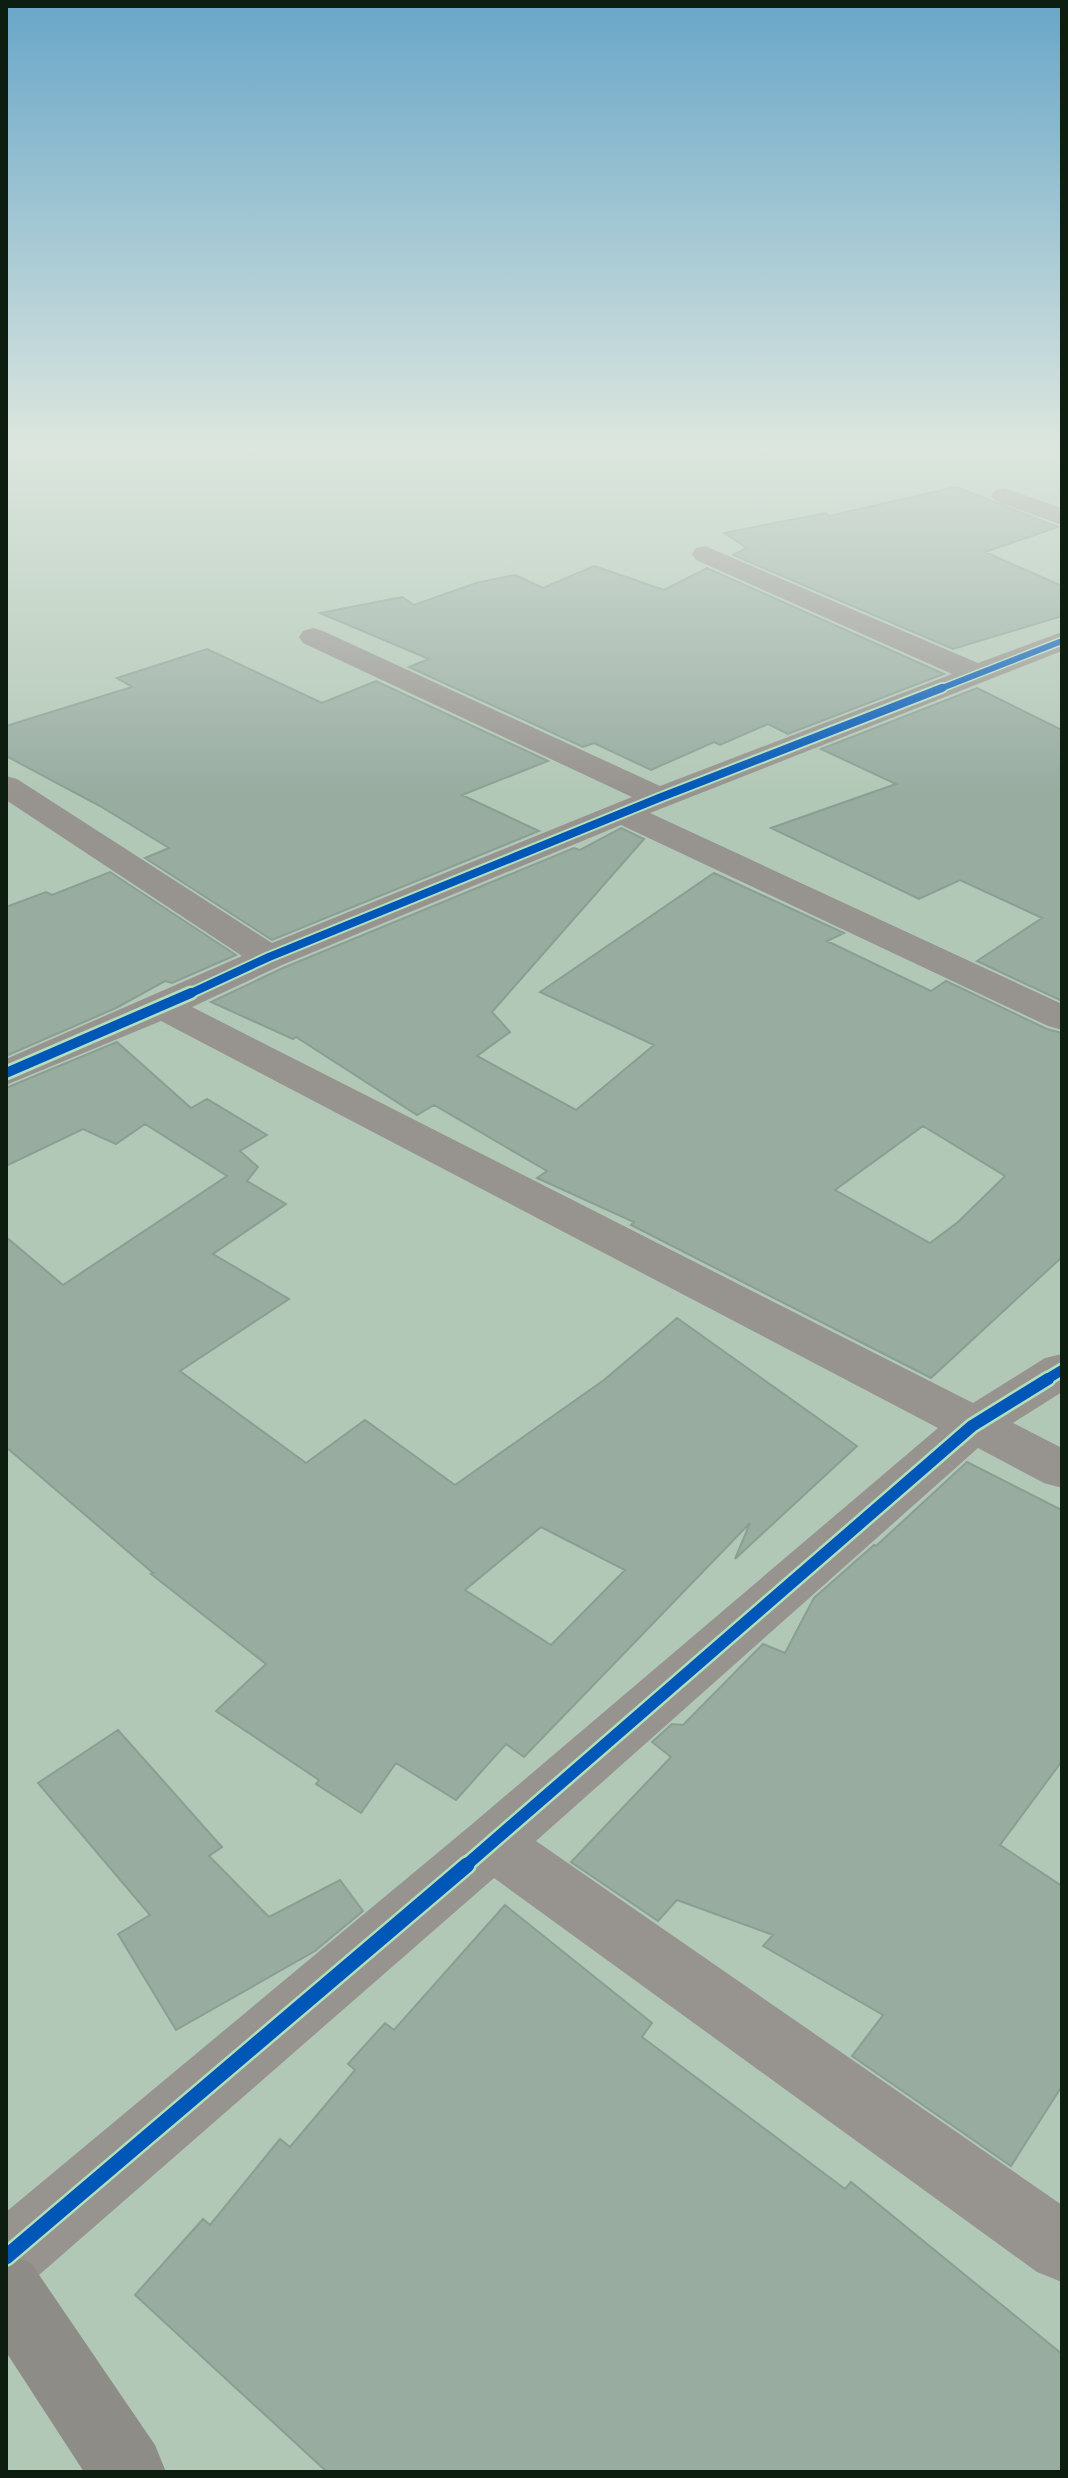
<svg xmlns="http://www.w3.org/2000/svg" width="1068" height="2478" font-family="Montserrat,sans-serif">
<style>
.building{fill:#98aca0;stroke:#8a9f93;stroke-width:2;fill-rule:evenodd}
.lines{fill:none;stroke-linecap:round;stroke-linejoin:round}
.minor{fill:#97938f;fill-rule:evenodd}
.major{fill:#8e8c86;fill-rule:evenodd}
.cycleway-far4-casing{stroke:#b4dfbd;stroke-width:9}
.cycleway-far3-casing{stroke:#b4dfbd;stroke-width:12}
.cycleway-far2-casing{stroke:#b4dfbd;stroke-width:15}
.cycleway-far1-casing{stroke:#b4dfbd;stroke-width:17}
.cycleway-casing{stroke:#b4dfbd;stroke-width:20}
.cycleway-far4{stroke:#0057b8;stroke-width:6}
.cycleway-far3{stroke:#0057b8;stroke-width:8}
.cycleway-far2{stroke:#0057b8;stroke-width:10}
.cycleway-far1{stroke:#0057b8;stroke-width:12}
.cycleway{stroke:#0057b8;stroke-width:15}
</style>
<rect width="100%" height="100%" fill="#b2c8b6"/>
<!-- building -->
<path class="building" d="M956 487 1058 527 985 552 1062 586V616L953 649 733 555 747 548 724 533 826 513 829 516Z
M594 566 664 590 707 568 944 674 788 734 768 724 720 745 714 742 651 770 594 743 583 747 409 667 429 659 320 613 402 597 414 605 476 583 515 575 543 588Z
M207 649 322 703 376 681 548 761 462 795 539 831 272 940 145 858 169 848 100 806 6 756V726L132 687 117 678Z
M977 688 1062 730V1001L977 961 1042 918 960 880 919 899 771 828 896 784 821 749Z
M621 828 644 839 492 1012 510 1032 477 1056 576 1110 654 1045 540 992 714 873 844 933 827 941 931 991 946 981 1047 1029 1062 1033V1257L931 1378 631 1225 634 1222 537 1178 547 1171 434 1105 417 1115 296 1037 293 1039 211 1002 283 968 574 848 580 850ZM923 1126 1005 1176 958 1222 930 1243 835 1190Z
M110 872 236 955 172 983 165 981 116 1008 6 1056V907L46 892 52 895Z
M117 1042 191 1108 207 1099 267 1135 240 1151 258 1167 247 1181 286 1204 213 1254 289 1299 180 1371 306 1463 365 1420 455 1485 604 1380 677 1318 857 1446 735 1559 750 1523 524 1757 506 1744 456 1800 396 1763 361 1813 316 1784 319 1780 216 1711 266 1664 151 1574 153 1573 6 1447V1237L63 1285 227 1176 145 1124 116 1144 83 1129 6 1166V1088ZM541 1527 625 1570 551 1645 465 1590Z
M967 1462 1062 1510V1761L1000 1845 1062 1886V2086L1011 2166 852 2056 883 2015 763 1946 773 1935 677 1900 658 1921 571 1862 671 1757 652 1742 672 1724 683 1725 763 1644 785 1653 814 1598 874 1545 876 1546Z
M118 1730 222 1847 209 1856 269 1917 340 1880 363 1911 315 1951 176 2030 118 1934 150 1915 38 1783Z
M505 1905 652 2023 642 2037 845 2189 851 2182 1062 2354V2472H327L135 2295 203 2219 210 2225 280 2139 290 2147 355 2070 348 2064 385 2023 394 2030Z"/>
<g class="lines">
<!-- minor -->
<path class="minor" d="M1004 488 1062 508V525L995 501 991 496 995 491Z
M705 546 978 663 1062 632V651L650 813 1062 1004V1030L1048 1026 621 825 282 965 192 1007 973 1403 1045 1358 1062 1354V1392L1013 1423 1062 1448V1488L1044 1483 978 1448 536 1841 1062 2205V2282L1037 2272 494 1878 31 2282 6 2292V2212L471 1825 938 1428 161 1021 6 1085V1059L242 956 6 800V776L17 779 272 943 632 797 303 643 299 637 303 631 313 628 323 631 660 786 952 674 696 560 692 554 696 548Z"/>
<!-- major -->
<path class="major" d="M6 2253 31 2263 155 2445 166 2472H84L6 2352Z"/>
<defs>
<path id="cycleway-far4" d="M937 690 1062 641"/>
<path id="cycleway-far3" d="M187 995 269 957 659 798 942 688"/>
<path id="cycleway-far2" d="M6 1073 191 993
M1044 1381 1062 1370"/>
<path id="cycleway-far1" d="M464 1867 972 1426 1048 1379"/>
<path id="cycleway" d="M6 2257 467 1865"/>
</defs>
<!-- cycleway-far4 casing -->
<use href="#cycleway-far4" class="cycleway-far4-casing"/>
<!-- cycleway-far3 casing -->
<use href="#cycleway-far3" class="cycleway-far3-casing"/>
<!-- cycleway-far2 casing -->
<use href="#cycleway-far2" class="cycleway-far2-casing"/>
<!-- cycleway-far1 casing -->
<use href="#cycleway-far1" class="cycleway-far1-casing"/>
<!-- cycleway casing -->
<use href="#cycleway" class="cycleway-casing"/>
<!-- cycleway-far4 -->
<use href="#cycleway-far4" class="cycleway-far4"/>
<!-- cycleway-far3 -->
<use href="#cycleway-far3" class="cycleway-far3"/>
<!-- cycleway-far2 -->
<use href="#cycleway-far2" class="cycleway-far2"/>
<!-- cycleway-far1 -->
<use href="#cycleway-far1" class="cycleway-far1"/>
<!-- cycleway -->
<use href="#cycleway" class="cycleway"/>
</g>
<!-- sky -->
<linearGradient id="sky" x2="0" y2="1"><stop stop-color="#68a6c8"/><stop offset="0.56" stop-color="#dce6de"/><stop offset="1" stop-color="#dce6de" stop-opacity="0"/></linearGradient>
<rect width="1068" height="793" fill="url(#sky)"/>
<!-- border -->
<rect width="1068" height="2478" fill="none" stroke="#0d1d10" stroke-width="16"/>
</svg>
